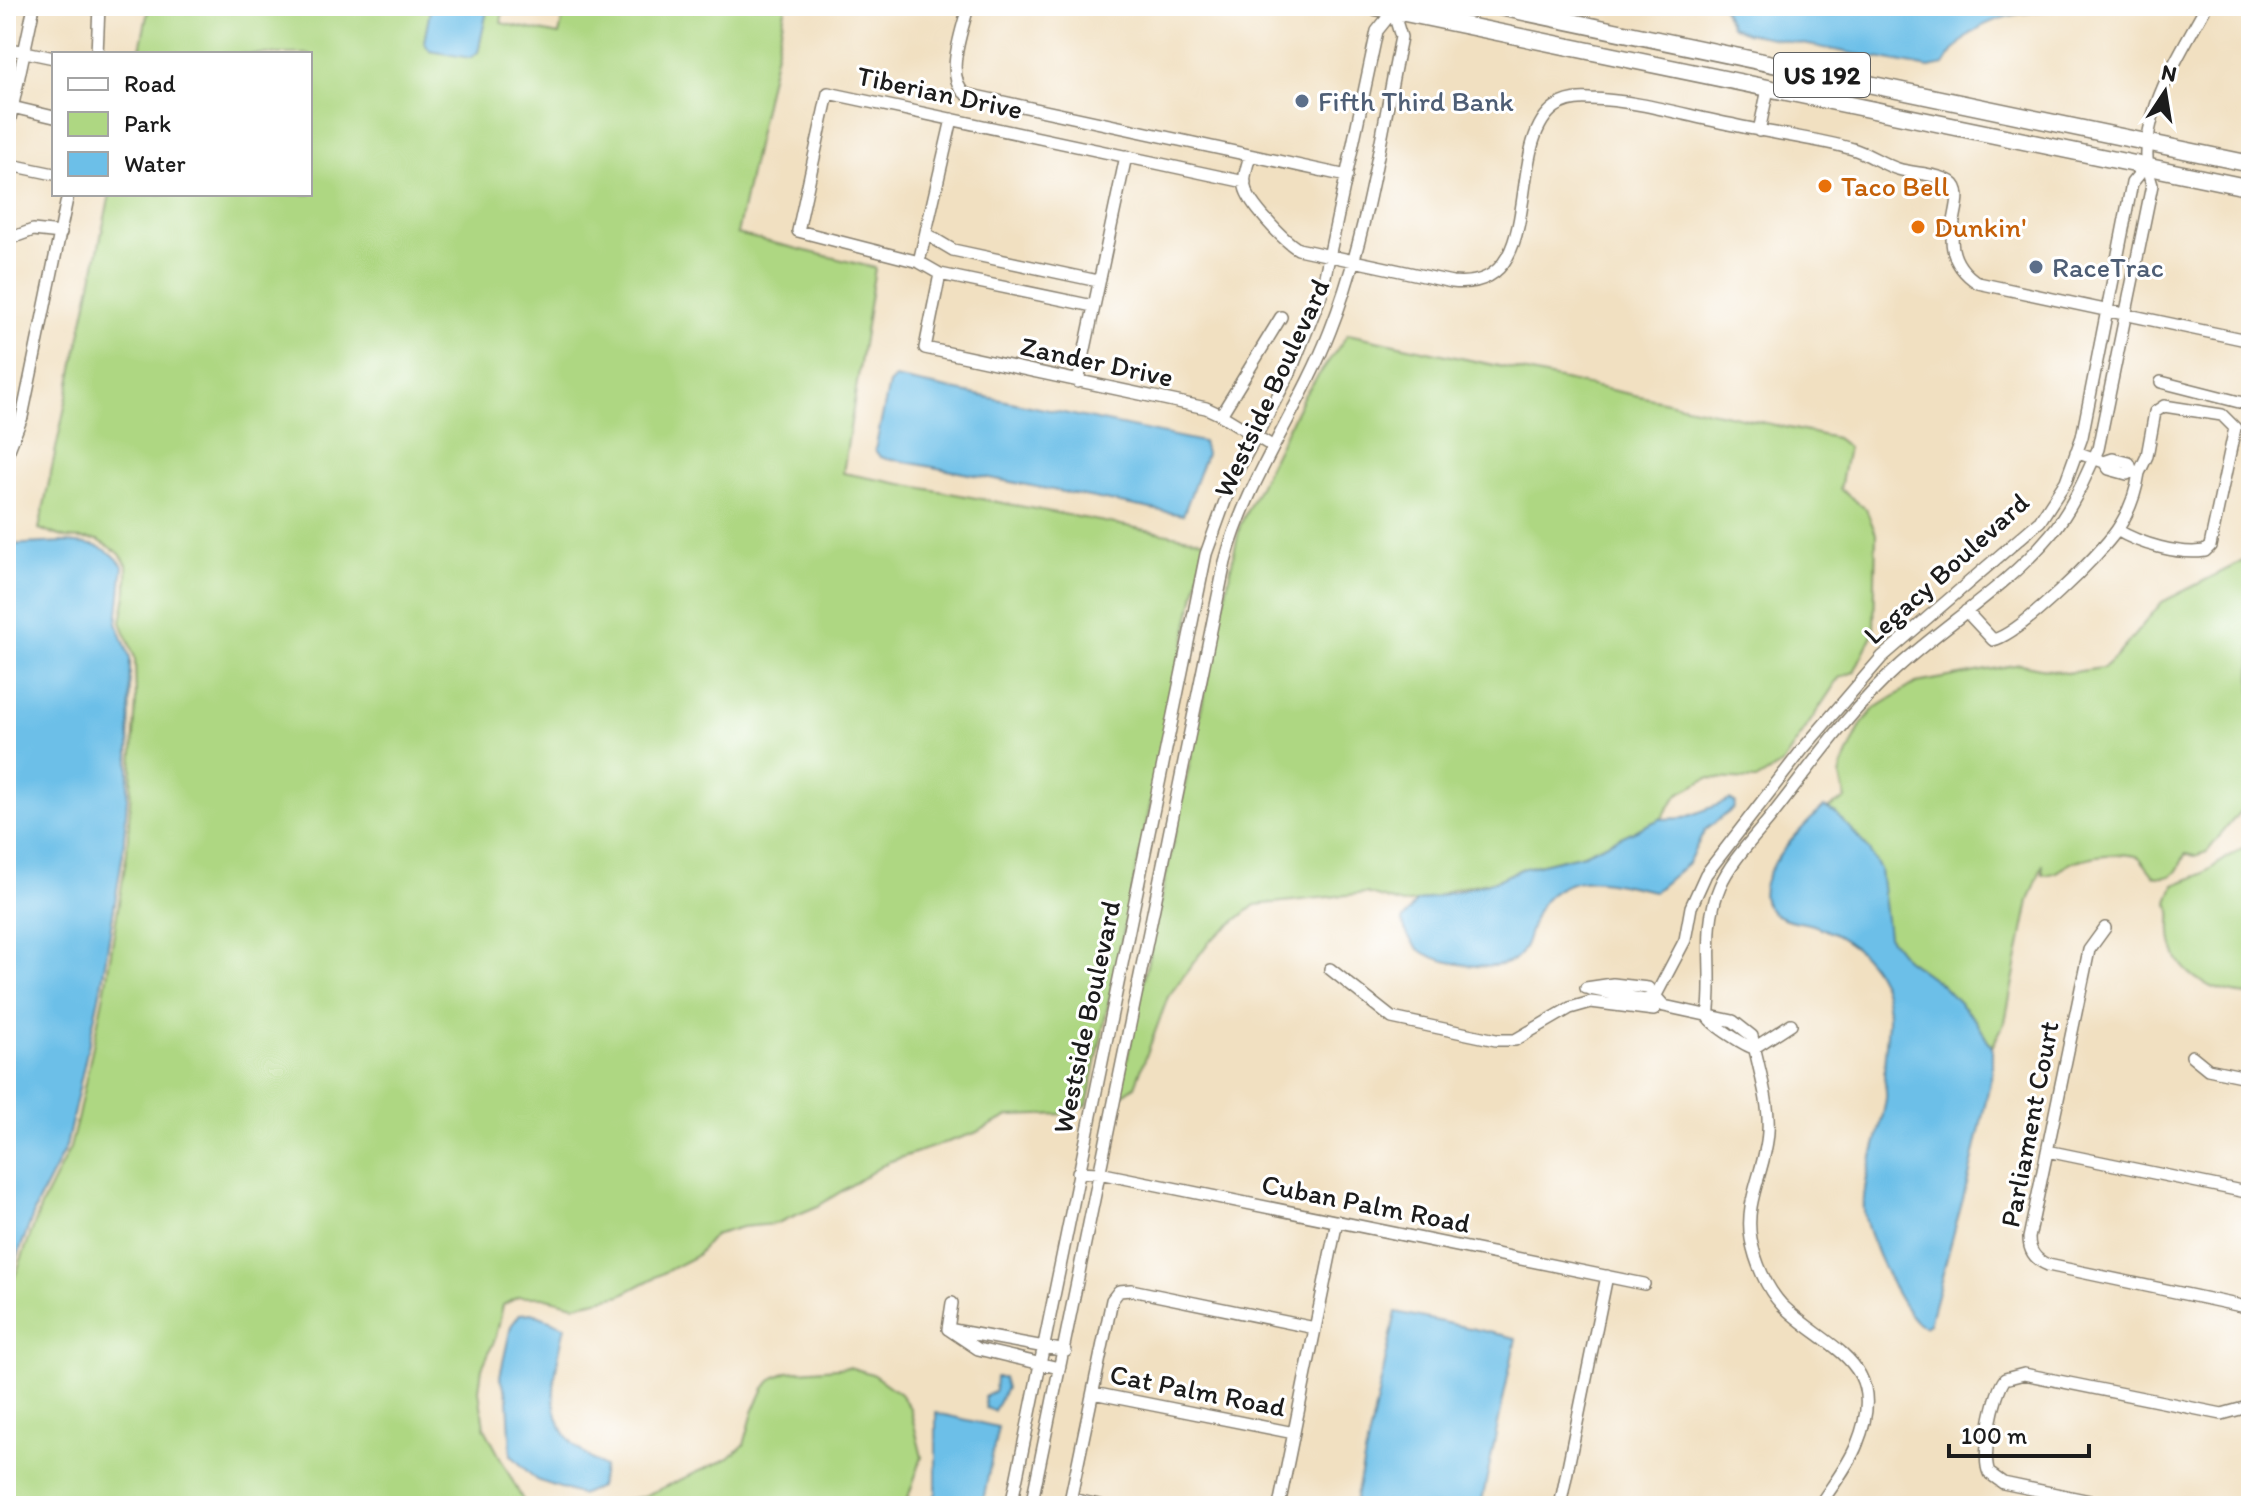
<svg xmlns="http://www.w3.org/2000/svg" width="2257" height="1512" font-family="Itim,sans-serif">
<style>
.green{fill:#aed782;stroke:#657a4f;stroke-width:2}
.water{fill:#6cbfe8;stroke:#446e82;stroke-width:2}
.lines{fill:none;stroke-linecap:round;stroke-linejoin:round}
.minor-casing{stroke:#867e6e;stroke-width:14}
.highway-casing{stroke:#867e6e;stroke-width:19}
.minor{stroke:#fff;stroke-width:11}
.highway{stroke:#fff;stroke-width:16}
.service-dot{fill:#5c6f8a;stroke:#fff;stroke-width:3}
.food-dot{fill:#e8710a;stroke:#fff;stroke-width:3}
.labels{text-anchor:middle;stroke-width:6;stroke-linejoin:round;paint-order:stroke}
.shield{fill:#fff;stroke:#606060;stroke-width:2}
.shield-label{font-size:26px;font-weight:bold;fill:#1c1c1c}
.street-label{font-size:28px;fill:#1c1c1c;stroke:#fff}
.service-label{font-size:28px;fill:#4e5e75;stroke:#fff;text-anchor:start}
.food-label{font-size:28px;fill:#c56008;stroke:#fff;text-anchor:start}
</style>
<rect width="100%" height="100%" fill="#fff"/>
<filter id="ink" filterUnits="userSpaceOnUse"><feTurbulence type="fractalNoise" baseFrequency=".0125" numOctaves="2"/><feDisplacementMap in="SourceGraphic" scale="16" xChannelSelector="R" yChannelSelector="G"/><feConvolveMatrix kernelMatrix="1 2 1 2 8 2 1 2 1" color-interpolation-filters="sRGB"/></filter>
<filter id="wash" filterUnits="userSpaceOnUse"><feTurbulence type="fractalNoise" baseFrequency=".006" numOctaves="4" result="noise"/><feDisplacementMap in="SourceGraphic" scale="32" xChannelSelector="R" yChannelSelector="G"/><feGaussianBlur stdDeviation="1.8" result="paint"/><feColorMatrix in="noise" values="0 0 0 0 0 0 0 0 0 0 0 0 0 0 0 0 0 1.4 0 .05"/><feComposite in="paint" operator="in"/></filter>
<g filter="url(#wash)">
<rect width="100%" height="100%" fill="#f1e0c1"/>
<!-- green -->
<path class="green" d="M149 6H431L424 42 478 52 488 6H504L501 23 559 35 565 6H786L737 234 875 268 843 473 1206 541 1087 1105 1066 1114 1009 1116 975 1133 888 1162 818 1206 775 1224 742 1227 714 1235 696 1256 621 1295 574 1305 543 1297H518L503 1305 496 1337 482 1368 479 1390 484 1427 526 1506H6V1300L42 1204 70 1148 78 1116 105 989 127 853 136 701 135 658 121 622 127 589V565L120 554 98 540 66 538 39 529 110 194H310V54H139Z
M1348 334 1836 438 1848 447 1840 489 1866 509 1876 534 1874 631 1854 672 1839 678 1782 764 1756 780 1708 778 1678 794 1661 819 1584 854 1521 869 1498 880 1453 889 1429 900 1403 904 1366 893 1255 905 1209 942 1168 997 1135 1086 1119 1097 1240 525 1303 397Z
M2251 557V798L2207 852 2195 856 2185 854C2178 871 2175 881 2154 876L2139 857C2120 851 2091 856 2073 862 2061 867 2057 875 2043 875V864L2029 901 2005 1022 1992 1047 1976 1021 1942 985 1906 959 1888 936 1866 846 1827 809 1846 799 1840 777 1842 767 1861 725 1874 709 1916 683 2020 664 2066 673 2102 668 2116 657 2162 602Z
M2247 845H2251V995C2212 993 2172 975 2171 932 2170 920 2174 915 2168 902L2174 885 2202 874Z
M849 1367 872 1374 900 1394 910 1408 922 1457 905 1506H594L642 1497 729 1458 744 1445 753 1412 764 1388 774 1378 787 1372Z"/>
<!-- water -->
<path class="water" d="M431 6H488L478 52 470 58 430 51 424 42Z
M1722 6H2082C2026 14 1976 9 1944 65L1929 68 1746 33 1731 26Z
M895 378 1203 442 1206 454 1183 515 880 457 875 450 889 384Z
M64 542C89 544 108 544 123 566L117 623 130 658 129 772 123 853 101 988 66 1147 38 1202 6 1287V545Z
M1730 800 1735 803 1733 809 1705 830 1688 863 1655 891C1628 887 1591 873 1564 886 1504 914 1561 985 1449 962 1423 956 1410 947 1402 921L1416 902 1498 880 1521 869 1584 854 1660 819 1684 818Z
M1824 807 1836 813 1866 846 1880 869 1888 936 1906 959 1942 985 1976 1021 1992 1047V1073L1969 1177 1929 1324 1924 1327C1904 1320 1865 1233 1864 1211 1861 1180 1882 1131 1886 1098 1887 1090 1884 1082 1884 1074 1884 1056 1887 1038 1888 1020 1889 972 1858 942 1816 926 1805 922 1792 922 1781 917 1730 896 1803 826 1824 807Z
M1396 1312 1516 1338 1481 1506H1354Z
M532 1313 565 1326C551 1389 539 1431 604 1467L599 1487 581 1495 536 1480 511 1455 508 1398 500 1376 511 1326 520 1314Z
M996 1377H1003L1006 1388 994 1411 986 1408 984 1397 995 1391Z
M936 1413 998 1427 982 1506H927L936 1493Z"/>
</g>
<g filter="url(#ink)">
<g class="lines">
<defs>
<path id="minor" d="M968 6C963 30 943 77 966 94L1347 176
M6 48 54 58
M97 54 99 6
M12 107 54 117
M1759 131 1768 89
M6 137 34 6
M1250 156C1247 166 1243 177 1245 187 1248 203 1284 241 1298 249L1452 282C1551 292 1502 145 1555 107 1565 100 1578 98 1590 99 1638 100 1687 116 1734 125 1773 134 1815 138 1853 149 1869 154 1882 164 1898 169 1914 174 1936 173 1951 182 1975 198 1924 248 1978 283L2251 341
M6 164 54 174
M926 234 953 250 1098 281
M6 240 33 230 61 233
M919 262 952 119
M940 274 925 348 1206 408 1221 415 1281 317
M1093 306 940 274 919 262 798 231 828 93 1245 182
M1078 382 1126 156
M2161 382 2251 405
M1221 415 1272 446
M2076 452 2104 462 2109 469 2127 474 2132 471 2129 463 2113 459 2104 462
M6 457 22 417 68 194
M2117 530C2140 544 2179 555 2205 551L2210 546 2235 428 2222 415 2164 406 2155 412 2147 456 2139 473
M1966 611 1993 640C2020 634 2100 555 2117 530 2128 514 2136 493 2139 473L2132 471
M2105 928 2089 950 2029 1238C2029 1252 2036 1260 2048 1265L2251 1308
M1330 969 1392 1018 1496 1040H1515L1570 1008 1591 1002 1654 1010 1655 997 1685 940 1691 907 1706 874 1802 750 1882 657 2040 521 2066 481 2082 437 2132 183 2145 167
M1586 988 1613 984 1648 988 1664 1006 1733 1021 1752 1036C1758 1067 1770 1101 1768 1132 1766 1169 1744 1200 1751 1239 1755 1261 1766 1288 1782 1305 1827 1350 1891 1360 1857 1444 1849 1465 1832 1486 1819 1506
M1590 989 1644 1000 1655 997
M1708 1017C1715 972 1701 930 1720 886 1731 860 1757 835 1774 813 1811 766 1851 709 1896 669 1946 623 2007 587 2051 534 2072 509 2085 478 2098 449L2152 185C2131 127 2179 56 2206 6
M1708 1017C1713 1025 1745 1046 1754 1048
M1754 1048 1791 1024
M2192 1056 2208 1069 2251 1078
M2047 1151 2251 1193
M1078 1172 1099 1173 1644 1284
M948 1329 1066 1351
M948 1329 978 1349 1059 1368
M948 1329 952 1303
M1093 1393 1294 1433
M1071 1499 1104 1506
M1011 1506 1206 554 1233 479 1290 373 1321 295 1377 31 1393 11
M1031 1506 1225 562C1247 479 1299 411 1330 331 1367 238 1381 135 1401 37L1393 11
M1069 1506 1112 1300 1119 1291 1131 1290 1315 1328
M1279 1506 1337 1221
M1560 1506 1607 1276
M2114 1506 2003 1483 1989 1473C1981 1457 1994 1393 2005 1379L2024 1374 2222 1414 2251 1406"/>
<path id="highway" d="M1371 6 2251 188
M1495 6 2251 164"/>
</defs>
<!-- minor casing -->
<use href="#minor" class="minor-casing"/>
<!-- highway casing -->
<use href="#highway" class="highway-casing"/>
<!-- minor -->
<use href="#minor" class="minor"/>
<!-- highway -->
<use href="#highway" class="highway"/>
</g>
</g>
<!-- markers -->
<g class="service-dot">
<circle cx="1302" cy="101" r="8"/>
<circle cx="2036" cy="267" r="8"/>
</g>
<g class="food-dot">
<circle cx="1825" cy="186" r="8"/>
<circle cx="1918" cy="227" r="8"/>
</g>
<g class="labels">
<!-- shield labels -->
<rect class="shield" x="1774" y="53" width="96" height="44" rx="6"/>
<g class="shield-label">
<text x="1822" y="84">US 192</text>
</g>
<!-- street labels -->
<g class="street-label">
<text transform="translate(940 92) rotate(12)" y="10">Tiberian Drive</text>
<text transform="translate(1097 361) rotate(12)" y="10">Zander Drive</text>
<text transform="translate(1271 388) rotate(-65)" y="10">Westside Boulevard</text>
<text transform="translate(1946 568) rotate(-42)" y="10">Legacy Boulevard</text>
<text transform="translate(1086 1017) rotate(-78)" y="10">Westside Boulevard</text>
<text transform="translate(2029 1124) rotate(-79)" y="10">Parliament Court</text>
<text transform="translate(1366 1203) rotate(11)" y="10">Cuban Palm Road</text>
<text transform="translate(1198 1390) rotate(11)" y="10">Cat Palm Road</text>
</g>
<!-- service labels -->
<g class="service-label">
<text x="1318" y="111">Fifth Third Bank</text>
<text x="2052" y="277">RaceTrac</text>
</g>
<!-- food labels -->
<g class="food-label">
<text x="1841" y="196">Taco Bell</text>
<text x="1934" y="237">Dunkin'</text>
</g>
</g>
<!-- margin -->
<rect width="2257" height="1512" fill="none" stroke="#fff" stroke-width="32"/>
<!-- legend -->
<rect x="52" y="52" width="260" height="144" fill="#ffffff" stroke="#a4a4a4" stroke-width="2"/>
<rect x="68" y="78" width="40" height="12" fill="#ffffff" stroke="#a4a4a4" stroke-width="2"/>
<text x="124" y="92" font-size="24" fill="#1c1c1c">Road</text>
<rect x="68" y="112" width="40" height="24" fill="#aed782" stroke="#a4a4a4" stroke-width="2"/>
<text x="124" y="132" font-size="24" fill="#1c1c1c">Park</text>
<rect x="68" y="152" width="40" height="24" fill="#6cbfe8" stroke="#a4a4a4" stroke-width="2"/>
<text x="124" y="172" font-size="24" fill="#1c1c1c">Water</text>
<!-- north arrow -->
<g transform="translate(2165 92) rotate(12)" stroke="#ffffff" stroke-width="6" paint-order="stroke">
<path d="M0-6L14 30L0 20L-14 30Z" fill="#1c1c1c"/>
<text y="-12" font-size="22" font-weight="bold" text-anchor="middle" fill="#1c1c1c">N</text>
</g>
<!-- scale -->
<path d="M1949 1444v12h140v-12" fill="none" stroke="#1c1c1c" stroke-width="4"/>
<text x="1961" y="1444" font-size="24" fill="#1c1c1c" stroke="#ffffff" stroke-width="6" paint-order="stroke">100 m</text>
</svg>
